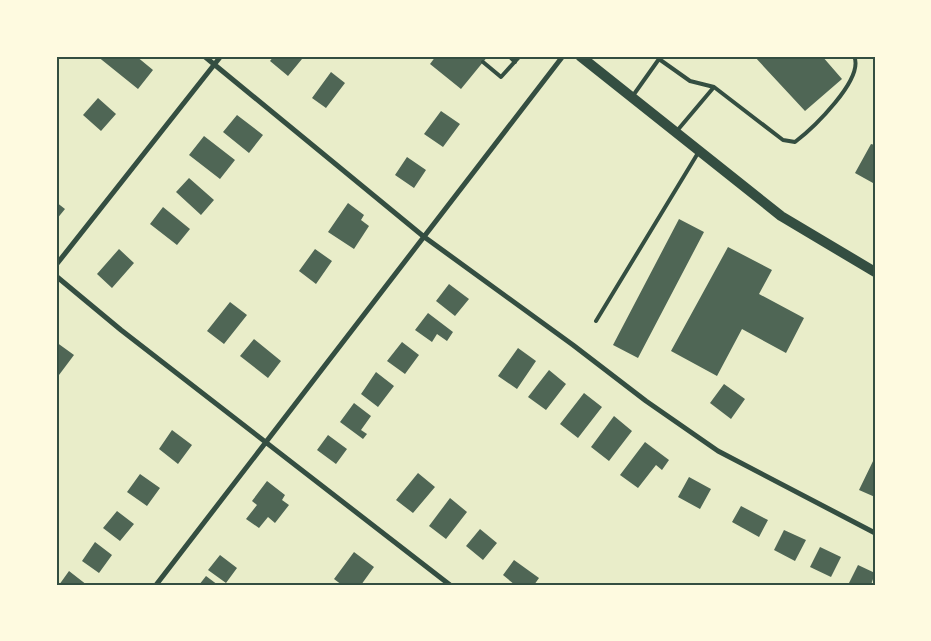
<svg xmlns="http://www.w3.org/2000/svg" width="931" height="641" font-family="'Playfair Display',serif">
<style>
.building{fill:#4f6655}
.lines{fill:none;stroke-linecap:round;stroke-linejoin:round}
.service{stroke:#344e41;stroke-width:4}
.minor{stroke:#344e41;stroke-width:5}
.secondary{stroke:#344e41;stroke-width:10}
.neatline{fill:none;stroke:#344e41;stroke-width:2}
</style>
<rect width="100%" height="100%" fill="#e9edc9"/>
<!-- building -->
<path class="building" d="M97 56H136L153 70 138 89Z
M274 56H299L302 59 288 76 270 61Z
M436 56H488L461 89 430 64Z
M754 56H822L842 79 805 111Z
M331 72 345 83 326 108 312 98Z
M98 98 116 114 101 131 83 115Z
M441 111 460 124 443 147 424 134Z
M237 115 263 135 249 153 223 132Z
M204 136 235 160 220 179 189 155Z
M871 144 875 145V179L873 183 855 173Z
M407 157 426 170 414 188 395 175Z
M189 178 214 200 201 215 176 192Z
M56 202 65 209 56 220Z
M348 203 364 215 361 220 369 226 354 249 328 232Z
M163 207 190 229 177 245 150 224Z
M679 219 704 232 638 358 613 345Z
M728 247 772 270 759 294 804 318 786 353 742 329 717 376 671 351Z
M119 249 134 263 112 288 97 274Z
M315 249 332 261 316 284 299 271Z
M449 284 469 299 455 316 436 301Z
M230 302 247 315 224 344 207 331Z
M428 313 453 332 447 341 437 334 432 342 415 330Z
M254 339 281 361 268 378 240 356Z
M56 342 74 355 59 375 56 373Z
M402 342 419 355 405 374 387 361Z
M518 348 536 361 517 389 498 376Z
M549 370 566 384 546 410 528 397Z
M376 372 394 386 378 407 361 394Z
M724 384 745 399 731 419 710 403Z
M584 393 602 407 578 438 560 424Z
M354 403 371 416 361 430 367 434 363 439 340 422Z
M614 416 632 431 609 461 591 447Z
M172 430 192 445 178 464 159 449Z
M328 435 347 449 336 464 317 450Z
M645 442 669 460 662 470 656 465 638 488 620 475Z
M875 457V497L859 490Z
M418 473 435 487 413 513 396 500Z
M140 474 160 488 147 506 127 492Z
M689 477 711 489 700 509 678 497Z
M267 481 285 495 282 500 289 505 275 523 268 517 259 528 246 519 257 505 252 501Z
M450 498 467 512 446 539 429 526Z
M741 506 768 520 759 537 732 522Z
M117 511 134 524 120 541 103 528Z
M480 529 497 543 483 560 466 546Z
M784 530 806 540 795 561 774 550Z
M95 542 112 555 99 573 82 561Z
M820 547 841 557 831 577 810 567Z
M354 552 374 567 361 585H342L334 579Z
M220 555 237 568 226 583 208 570Z
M514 560 539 578 534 585H515L503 575Z
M858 565 875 573 871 585H848Z
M69 571 87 585H59Z
M206 576 218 585H199Z"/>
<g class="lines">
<!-- service -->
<path class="service" d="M509 56 515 62
M659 59 690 81 714 87 783 140 795 142C812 129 865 79 854 56
M483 62 501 77 520 56
M632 97 659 59 657 56
M676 132 714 87
M596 321 698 153"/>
<!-- minor -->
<path class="minor" d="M204 56 423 236 573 345 646 401 718 451 875 533
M56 265 221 56
M56 276 121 330 450 585
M156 585 563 56"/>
<!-- secondary -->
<path class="secondary" d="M580 56 781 216 875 272"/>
</g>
<!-- border -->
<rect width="931" height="641" fill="none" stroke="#fefae0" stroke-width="115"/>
<rect x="58" y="58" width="816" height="526" class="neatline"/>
</svg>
